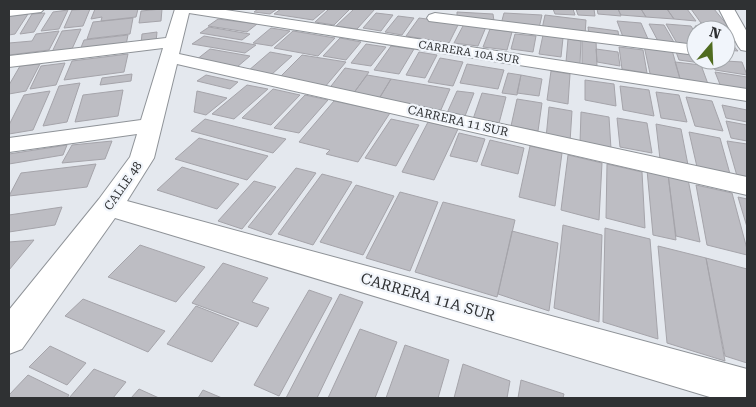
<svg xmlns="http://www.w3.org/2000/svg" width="756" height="407" font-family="'Roboto Serif',serif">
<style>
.building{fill:#bdbdc3;stroke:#a5a4aa}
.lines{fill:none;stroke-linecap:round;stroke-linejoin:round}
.street-casing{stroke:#8f9398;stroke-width:2}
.street{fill:#fff;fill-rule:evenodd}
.labels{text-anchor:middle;stroke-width:4.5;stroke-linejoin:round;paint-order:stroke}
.far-street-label{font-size:11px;fill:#2f3133;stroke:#f1f5fb}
.street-label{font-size:12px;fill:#2f3133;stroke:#f1f5fb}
.near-street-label{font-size:15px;fill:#2f3133;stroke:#f1f5fb}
</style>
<rect width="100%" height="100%" fill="#e4e8ee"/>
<!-- building -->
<path class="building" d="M90 9 83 26 64 28 72 10Z
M95 9H138L136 17 101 21 102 17 91 19Z
M162 9 161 21 139 23 141 11Z
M258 9H277L270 14 254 12Z
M281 9H326L313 20 274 14Z
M329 9H350L334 25 315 22Z
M354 9H375L357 29 336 26Z
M553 9H573L575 15 555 14Z
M576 9H594L595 16 578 15Z
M597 9H618L621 16 598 14Z
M618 9H641L646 17 621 15Z
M641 9H667L674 19 646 17Z
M667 9H687L696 21 674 19Z
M691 9H714L728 26 701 23Z
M68 10 59 29 41 31 53 12Z
M457 12 493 14 494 21 457 19Z
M45 13 34 32 20 34 32 14Z
M376 13 393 15 381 31 363 28Z
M504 13 542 15 539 28 501 24Z
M28 14 15 34 9 35V16Z
M545 15 586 20 585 35 542 29Z
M398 16 414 18 402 35 385 32Z
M133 18 130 34 87 39 93 22Z
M419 18 459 23 449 43 406 36Z
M218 19 257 24 247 32 208 26Z
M617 21 641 23 648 39 623 37Z
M464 24 486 27 478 46 454 43Z
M649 24 664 25 675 44 659 43Z
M666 24 691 26 696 34V47L678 45Z
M695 26 726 29 732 35H726V30H698Z
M209 27 250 34 242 40 200 33Z
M588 27 618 31 619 38 589 35Z
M271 28 290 31 272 46 253 43Z
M81 29 72 49 52 52 62 31Z
M490 29 512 32 507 50 483 47Z
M59 31 49 50 9 55V43L32 41 36 34Z
M293 31 335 38 318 56 274 48Z
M157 32 156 42 141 44 142 34Z
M515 34 536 36 533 52 511 49Z
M128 35 126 45 80 50 84 40Z
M543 35 563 38 561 57 539 54Z
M204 36 256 45 245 53 192 44Z
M340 38 361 42 346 60 323 56Z
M582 38 596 40 597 67 582 65Z
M568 39 581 41 580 64 566 62Z
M726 42H730L738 51 726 50Z
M366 44 386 47 371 66 351 63Z
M391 46 414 49 399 74 374 70Z
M644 46 672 50 681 82 651 78Z
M619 47 643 50 647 73 622 69Z
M210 49 250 56 237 67 196 60Z
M596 49 618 52 620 66 597 62Z
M675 49 696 52V60H706L708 64 679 60Z
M270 52 292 56 271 75 248 71Z
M419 52 437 55 425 78 406 75Z
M128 54 124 72 64 80 72 61Z
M302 55 346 62 324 88 278 79Z
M440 58 463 62 453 86 428 82Z
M710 60 742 62 747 75 715 70Z
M675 62 701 65 708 84 680 79Z
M65 63 56 85 30 89 41 66Z
M40 64 26 91 9 94V85L20 66Z
M467 64 504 70 498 89 460 83Z
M345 68 369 72 353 94 328 90Z
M551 71 570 74 568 104 547 100Z
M715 72 747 77V91L721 87Z
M508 73 521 75 517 95 502 93Z
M132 74 131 81 100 85 102 78Z
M206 75 238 82 230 89 197 81Z
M367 75 391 79 379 99 353 94Z
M521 75 542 79 539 96 517 93Z
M391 79 450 89 440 112 378 100Z
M585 80 614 84 616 106 585 100Z
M80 83 67 122 43 126 59 86Z
M247 85 268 89 234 119 212 114Z
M620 86 649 90 654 116 623 110Z
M273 89 300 95 271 125 242 118Z
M123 90 118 116 75 122 83 95Z
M50 91 33 130 9 134V125L24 95Z
M197 91 227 98 206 115 194 112Z
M457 91 474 93 465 116 447 113Z
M656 92 679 95 687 122 661 118Z
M482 93 506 97 498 127 472 122Z
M305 95 328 100 299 133 274 128Z
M686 97 712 101 723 131 695 126Z
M517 99 542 103 538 131 511 126Z
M334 101 390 113 358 162 326 154 330 150 299 142Z
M722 105 747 110V122L726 118Z
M549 107 572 111 570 142 546 138Z
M581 112 609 117 611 149 580 143Z
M617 118 647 123 652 153 620 147Z
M205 119 286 139 273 153 191 131Z
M391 119 419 125 396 166 365 158Z
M726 121 747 125V141L731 138Z
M428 122 458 129 434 180 402 172Z
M656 124 681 129 688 165 660 159Z
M689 132 720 138 730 174 697 167Z
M459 133 485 139 477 162 450 156Z
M199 138 268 156 247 180 175 159Z
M490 140 524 148 518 174 481 165Z
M112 141 105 159 62 163 72 145Z
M727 141 747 144V178L737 176Z
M67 145 63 155 9 164V154Z
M530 146 562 153 555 206 519 197Z
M568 155 602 163 599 220 561 210Z
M96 164 87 187 9 196 21 173Z
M607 164 642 172 645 228 606 218Z
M182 167 239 184 217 209 157 190Z
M296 168 316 173 271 235 248 227Z
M647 170 668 174 676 240 653 235Z
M322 174 352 182 313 245 278 234Z
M668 174 688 179 700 242 676 236Z
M254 181 276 187 242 229 218 221Z
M356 185 394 196 363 255 320 242Z
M696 185 732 193 747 249V255L707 245Z
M400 192 438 202 410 271 366 258Z
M738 197 747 199V227Z
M443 202 515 220 497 297 415 272Z
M62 207 55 225 9 232V215Z
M563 225 602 235 599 322 554 308Z
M605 228 650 239 658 339 603 322Z
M512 231 558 243 549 311 498 294Z
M34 240 9 270V242Z
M140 245 205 267 176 302 108 277Z
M658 246 706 258 725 361 667 343Z
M706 258 747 269V363L725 356Z
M223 263 268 278 252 302 269 308 257 327 192 303Z
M309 290 332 298 279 396 254 385Z
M340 294 363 302 317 398H286Z
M83 299 165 331 148 352 65 316Z
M196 306 239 323 212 362 167 344Z
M360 329 397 342 375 398H328Z
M405 345 449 360 438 398H386Z
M50 346 86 363 67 385 29 367Z
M463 364 510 381 507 398H454Z
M94 369 126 382 113 398H69Z
M28 375 69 395 67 398H9V395Z
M521 380 564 394 563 398H518Z
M139 389 159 398H131Z
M203 390 222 398H198Z"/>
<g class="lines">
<defs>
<path id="street" d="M9 9H44L41 12 9 16Z
M175 9H219L747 89V101L189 13 179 54 747 177V195L177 64 154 158 127 201 747 369V398H713L115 218 22 349 9 354V310L99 199 130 157 137 134 9 152V138L141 120 163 48 9 67V56L166 38Z
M719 9H734L747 32V51L741 50 738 46Z
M435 13 696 45V55L429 21 427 18 429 15Z"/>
</defs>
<!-- street casing -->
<use href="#street" class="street-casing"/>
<!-- street -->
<use href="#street" class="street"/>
</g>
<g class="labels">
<!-- far-street labels -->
<g class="far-street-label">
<text transform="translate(469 52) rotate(9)" y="4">CARRERA 10A SUR</text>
</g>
<!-- street labels -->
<g class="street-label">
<text transform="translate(458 121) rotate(13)" y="4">CARRERA 11 SUR</text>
<text transform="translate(123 186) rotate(-55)" y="4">CALLE 48</text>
</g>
<!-- near-street labels -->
<g class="near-street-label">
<text transform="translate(428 297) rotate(16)" y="5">CARRERA 11A SUR</text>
</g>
</g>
<!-- border -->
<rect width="756" height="407" fill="none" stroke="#2f3133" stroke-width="20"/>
<!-- north arrow -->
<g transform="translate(711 45) rotate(19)"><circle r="24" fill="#f1f5fb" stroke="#a3a7ab"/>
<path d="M0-4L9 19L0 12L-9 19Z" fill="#506c20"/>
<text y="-8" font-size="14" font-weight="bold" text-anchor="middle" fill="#2f3133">N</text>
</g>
</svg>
